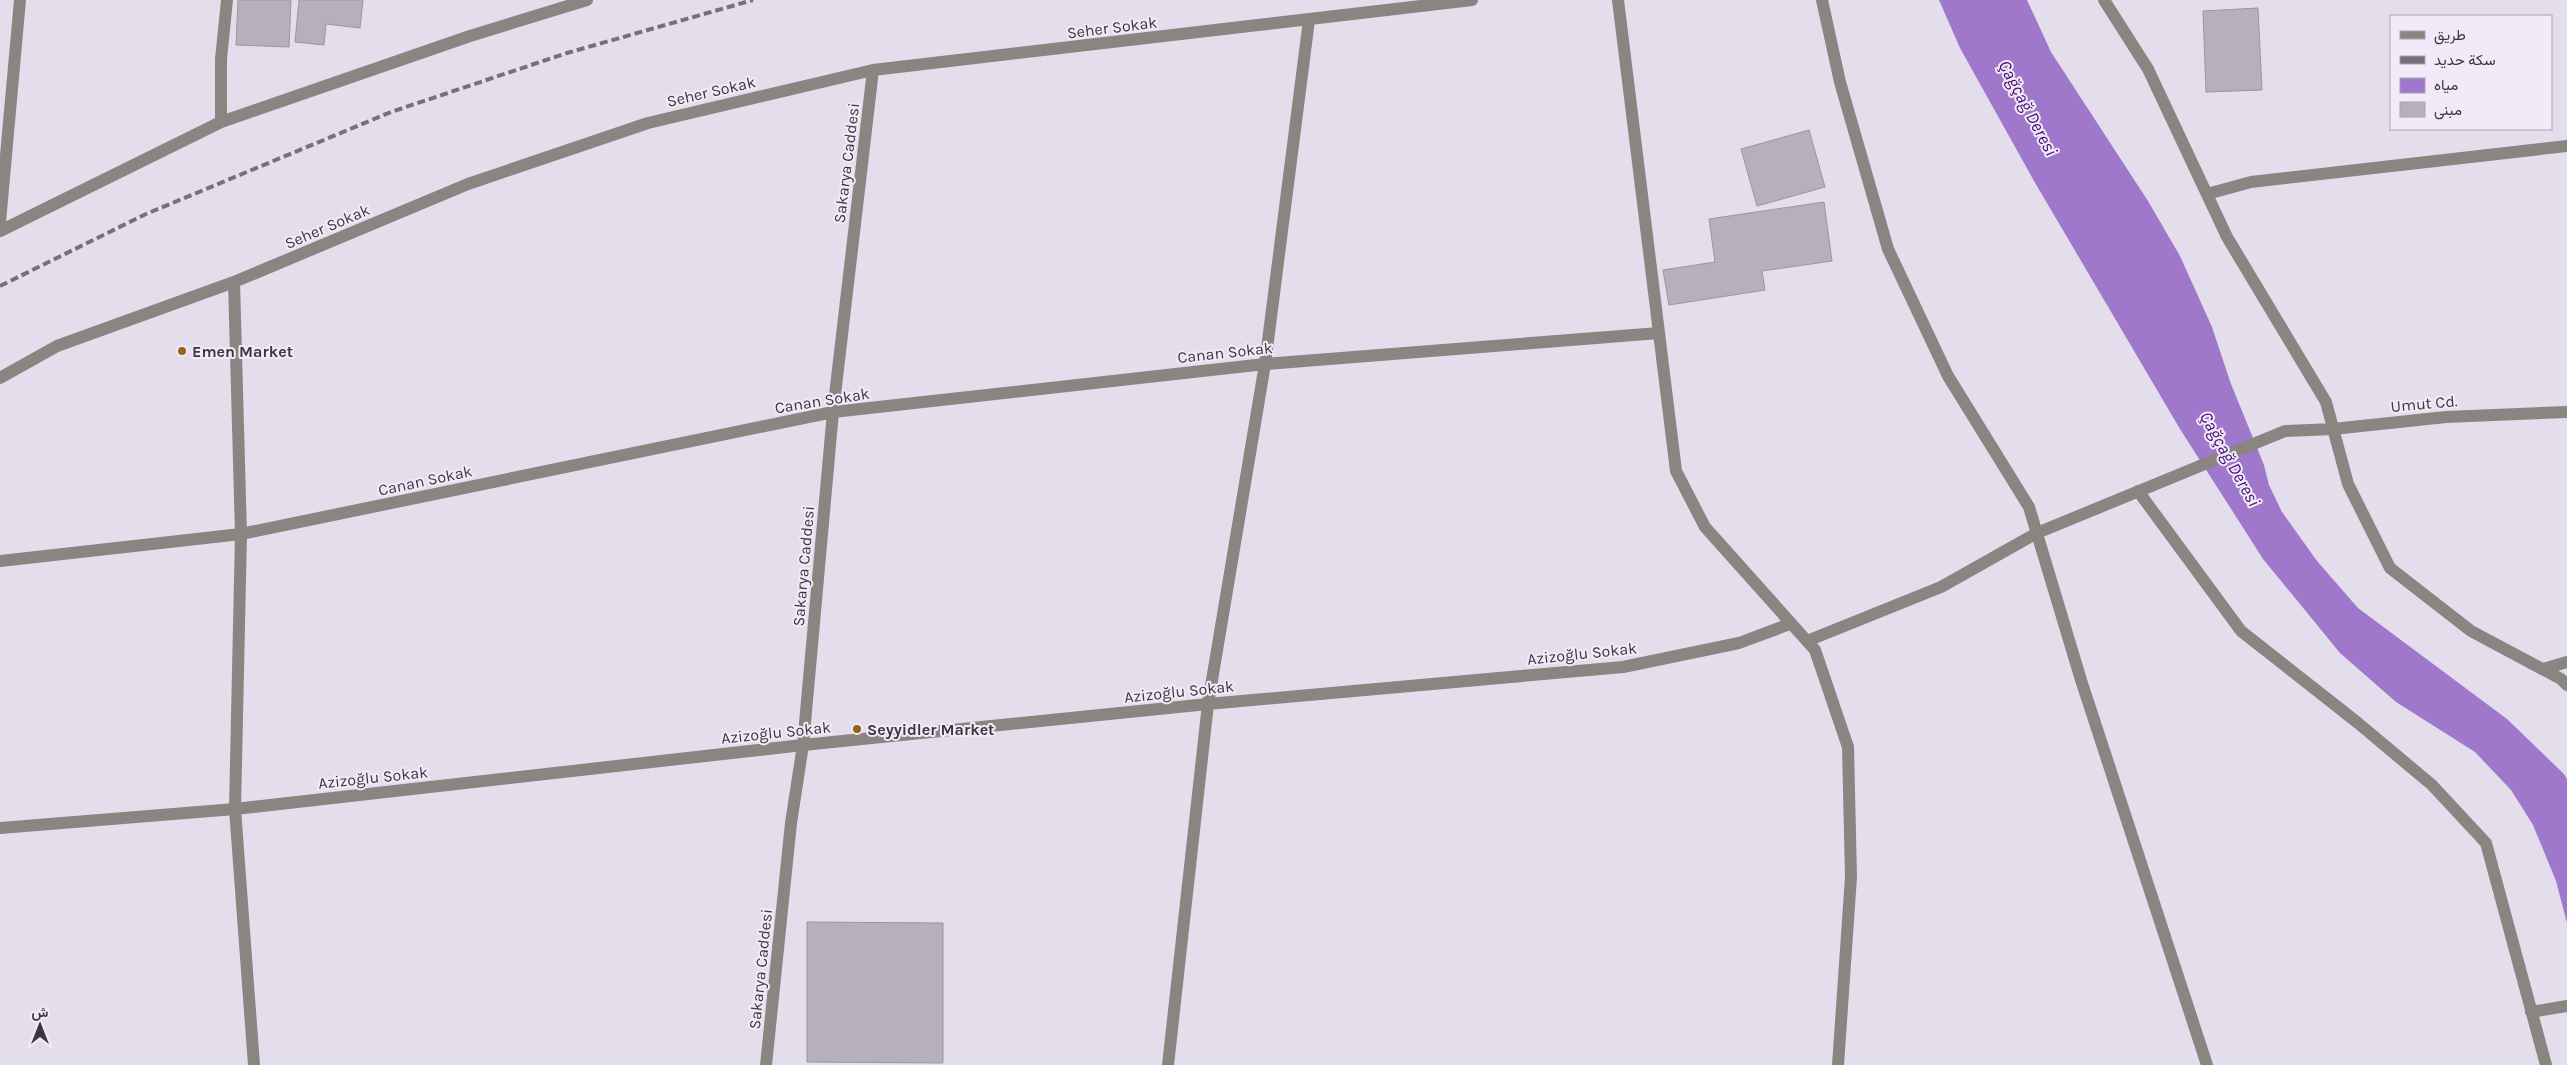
<svg xmlns="http://www.w3.org/2000/svg" width="2567" height="1065" font-family="Karla,Vazirmatn,sans-serif">
<style>
.water{fill:#a078cb}
.building{fill:#b6b0bd;stroke:#9a95a1}
.lines{fill:none;stroke-linecap:round;stroke-linejoin:round}
.minor{stroke:#898580;stroke-width:12}
.rail{stroke:#747179;stroke-width:4;stroke-dasharray:8 4;stroke-linecap:butt}
.poi-dot{fill:#936412;stroke:#f1ebf9;stroke-width:2}
.labels{text-anchor:middle;stroke-width:4;stroke-linejoin:round;paint-order:stroke}
.street-label{font-size:16px;fill:#3a383d;stroke:#f1ebf9}
.poi-label{font-size:16px;font-weight:bold;fill:#3a383d;stroke:#f1ebf9;text-anchor:start}
.water-label{font-size:18px;font-style:italic;fill:#490c73;stroke:#f1ebf9}
</style>
<rect width="100%" height="100%" fill="#e4deec"/>
<!-- water -->
<path class="water" d="M1939 0H2027L2051 52 2148 201 2180 256 2212 327 2231 384 2264 465 2269 485 2282 512 2317 561 2358 608 2507 719 2564 774 2567 779V923L2556 881 2533 825 2511 790 2475 752 2396 702 2340 653 2263 559 2180 429 2034 181 1960 48Z"/>
<!-- building -->
<path class="building" d="M238 0H291L289 47 236 45Z
M299 0H363L360 28 326 24 324 45 295 42Z
M2258 8 2262 90 2206 92 2203 11Z
M1809 130 1825 187 1757 206 1741 149Z
M1824 202 1832 261 1762 271 1765 290 1669 305 1663 270 1715 262 1709 219Z
M807 922 943 923V1063L807 1062Z"/>
<g class="lines">
<!-- minor -->
<path class="minor" d="M1618 0 1676 471 1705 527 1815 650 1848 747 1851 877 1838 1065
M1822 0 1840 82 1888 249 1948 376 2029 507 2081 680 2207 1065
M2104 0 2148 69 2227 237 2326 402 2348 484 2390 568 2471 631 2561 679 2567 685
M221 122V59L227 0
M2207 194 2251 182 2567 146
M0 222 20 0
M0 231 221 122 470 36 587 0
M234 282 241 534 235 809 254 1065
M0 378 57 346 234 282 468 184 648 123 873 70 1472 0
M2138 491 2241 631 2358 723 2432 785 2486 843 2546 1065
M0 561 241 534 833 412 1265 364 1659 333
M1807 641 1941 587 2037 533 2285 431 2333 429 2446 417 2567 412
M2543 669 2567 662
M0 828 235 809 803 745 1208 704 1623 667 1739 643 1790 624
M2531 1012 2567 1006
M766 1065 791 823 803 745 833 412 873 70
M1168 1065 1208 704 1265 364 1309 20"/>
<!-- rail -->
<path class="rail" d="M0 286 146 214 391 112 567 53 753 0"/>
</g>
<!-- markers -->
<g class="poi-dot">
<circle cx="182" cy="351" r="5"/>
<circle cx="857" cy="729" r="5"/>
</g>
<g class="labels">
<!-- street labels -->
<g class="street-label">
<text transform="translate(1112 27) rotate(-7)" y="6">Seher Sokak</text>
<text transform="translate(711 91) rotate(-13)" y="6">Seher Sokak</text>
<text transform="translate(846 163) rotate(-83)" y="6">Sakarya Caddesi</text>
<text transform="translate(327 226) rotate(-23)" y="6">Seher Sokak</text>
<text transform="translate(1225 352) rotate(-6)" y="6">Canan Sokak</text>
<text transform="translate(822 400) rotate(-9)" y="6">Canan Sokak</text>
<text transform="translate(2424 403) rotate(-5)" y="6">Umut Cd.</text>
<text transform="translate(425 480) rotate(-12)" y="6">Canan Sokak</text>
<text transform="translate(803 566) rotate(-85)" y="6">Sakarya Caddesi</text>
<text transform="translate(1582 653) rotate(-6)" y="6">Azizoğlu Sokak</text>
<text transform="translate(1179 691) rotate(-6)" y="6">Azizoğlu Sokak</text>
<text transform="translate(776 732) rotate(-6)" y="6">Azizoğlu Sokak</text>
<text transform="translate(373 777) rotate(-6)" y="6">Azizoğlu Sokak</text>
<text transform="translate(760 969) rotate(-84)" y="6">Sakarya Caddesi</text>
</g>
<!-- poi labels -->
<g class="poi-label">
<text x="192" y="357">Emen Market</text>
<text x="867" y="735">Seyyidler Market</text>
</g>
<!-- water labels -->
<g class="water-label">
<text transform="translate(2028 108) rotate(62)" y="6">Çağçağ Deresi</text>
<text transform="translate(2230 459) rotate(61)" y="6">Çağçağ Deresi</text>
</g>
</g>
<!-- legend -->
<rect x="2390" y="15" width="162" height="115" fill="#f1ebf9" stroke="#a8a3ae"/>
<rect x="2400" y="31" width="25" height="8" fill="#898580" stroke="#a8a3ae"/>
<text x="2434" y="40" font-size="15" fill="#3a383d">طريق</text>
<rect x="2400" y="56" width="25" height="8" fill="#747179" stroke="#a8a3ae"/>
<text x="2434" y="65" font-size="15" fill="#3a383d">سكة حديد</text>
<rect x="2400" y="78" width="25" height="15" fill="#a078cb" stroke="#a8a3ae"/>
<text x="2434" y="90" font-size="15" fill="#3a383d">مياه</text>
<rect x="2400" y="102" width="25" height="15" fill="#b6b0bd" stroke="#a8a3ae"/>
<text x="2434" y="115" font-size="15" fill="#3a383d">مبنى</text>
<!-- north arrow -->
<g transform="translate(40 1025)" stroke="#f1ebf9" stroke-width="4" paint-order="stroke">
<path d="M0-4L9 19L0 12L-9 19Z" fill="#3a383d"/>
<text y="-8" font-size="14" font-weight="bold" text-anchor="middle" fill="#3a383d">ش</text>
</g>
</svg>
